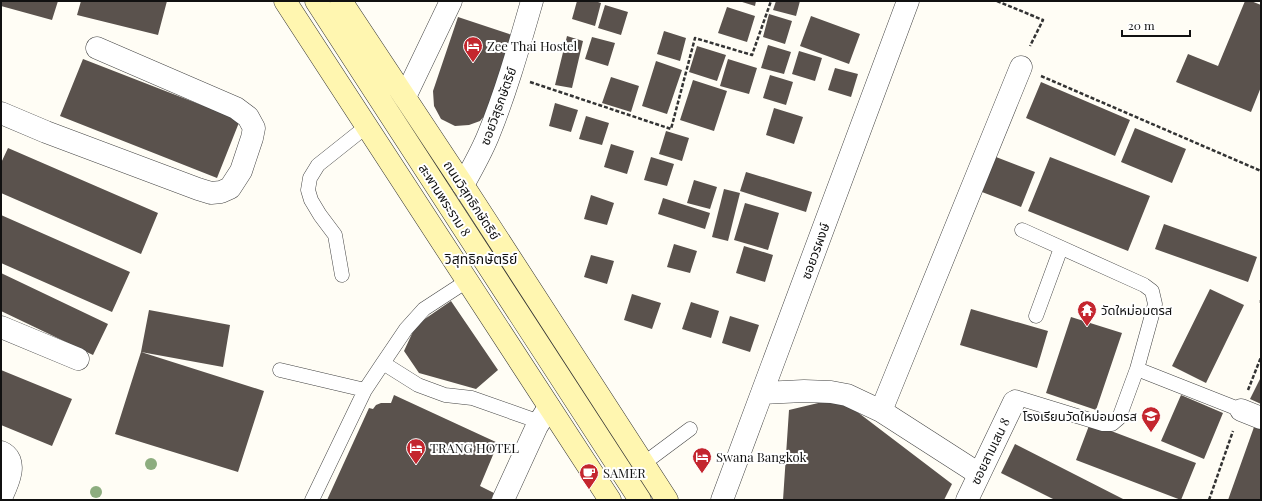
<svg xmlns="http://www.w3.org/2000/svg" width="1262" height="501" font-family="'Playfair Display','Noto Sans Thai',serif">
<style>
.building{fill:#5a524d}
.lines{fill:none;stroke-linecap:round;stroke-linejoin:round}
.lane-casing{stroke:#444;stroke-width:15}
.street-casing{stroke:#444;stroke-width:23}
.secondary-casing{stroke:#333;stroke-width:23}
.path{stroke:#333;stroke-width:2.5;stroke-dasharray:4 2;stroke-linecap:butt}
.lane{stroke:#fff;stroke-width:14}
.street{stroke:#fff;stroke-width:22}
.secondary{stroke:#fff6b0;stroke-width:22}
.tree{fill:#8dad7f}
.labels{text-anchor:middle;stroke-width:4;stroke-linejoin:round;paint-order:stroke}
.poi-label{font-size:13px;fill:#111;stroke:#fff;text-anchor:start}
.street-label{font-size:13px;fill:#111;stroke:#fff}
.neighbourhood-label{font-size:14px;fill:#111;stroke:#fff}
</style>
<rect width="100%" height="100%" fill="#fffdf5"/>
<!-- building -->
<path class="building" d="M1 1H58L52 20 1 6Z
M81 1H167L158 35 77 15Z
M577 1H595L601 3 595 26 572 19Z
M739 1H756L755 6Z
M776 1H800L796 16 773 10Z
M1245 1H1251L1261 5V87L1251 112 1176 82 1188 54 1218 66Z
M605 5 628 12 621 35 598 28Z
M727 7 755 16 747 42 718 33Z
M769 14 792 21 785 44 763 37Z
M811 16 860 34 849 64 800 46Z
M458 17 512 35 492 107 480 121 469 125 455 126 441 119 434 106 433 91Z
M664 31 686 38 680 61 657 54Z
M567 36 583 41 572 88 555 85Z
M592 37 615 43 608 66 585 59Z
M768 45 791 52 784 74 761 68Z
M697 46 726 55 717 81 689 72Z
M799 51 822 58 815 81 792 74Z
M83 59 240 120 217 178 60 116Z
M728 59 757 68 749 94 720 86Z
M656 61 682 70 667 114 642 106Z
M835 68 858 74 851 97 828 90Z
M770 75 793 82 786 105 763 98Z
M611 77 639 86 631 112 602 103Z
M693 80 727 91 714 131 680 120Z
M1041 82 1130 120 1115 156 1026 118Z
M555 103 578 110 571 132 549 126Z
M774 108 803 117 794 144 766 135Z
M586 116 609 123 602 145 579 139Z
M1135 128 1186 149 1172 183 1121 162Z
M666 131 689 138 682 161 659 154Z
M611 144 634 151 627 174 604 167Z
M8 148 158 213 141 254 1 193V163Z
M651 157 674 164 667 186 644 180Z
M996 157 1035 172 1021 207 982 192Z
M1050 157 1150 196 1128 251 1028 211Z
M746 172 812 192 806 212 740 191Z
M694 180 717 187 710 209 687 203Z
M724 189 740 193 728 241 712 237Z
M591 195 614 203 607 225 584 219Z
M663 198 710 213 705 229 658 214Z
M745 203 779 213 768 250 734 240Z
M1 215 130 272 112 312 1 263Z
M1164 224 1257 257 1248 282 1155 249Z
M674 244 697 251 690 273 667 267Z
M744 246 773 255 765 282 736 273Z
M591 255 614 261 607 284 584 277Z
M1 273 108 324 93 355 1 311Z
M1210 289 1244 305 1206 383 1172 366Z
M632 294 661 303 652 329 624 320Z
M451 301 498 370 476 389 419 373 404 351 416 325Z
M691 302 719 311 711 338 682 329Z
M971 309 1048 331 1037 368 960 345Z
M149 310 230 325 223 367 141 352 264 391 238 472 115 434 141 352Z
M730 316 759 325 750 352 722 343Z
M1071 317 1122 333 1096 410 1046 393Z
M1 370 72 399 52 446 1 425Z
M1261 377V404L1250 399Z
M394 395 498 443 480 486 494 493 491 500H327L369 408 373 409 376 405 381 403H391Z
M1181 395 1223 413 1204 459 1161 441Z
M839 398 952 484 944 500H783L789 410Z
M1090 423 1196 463 1181 500 1076 460Z
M1254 427 1261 429V500H1228Z
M1015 444 1125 500H1055L1001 473Z"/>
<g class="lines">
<defs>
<path id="lane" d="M1022 230 1144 285 1152 291 1155 304 1137 369
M342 275 335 235 320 215 311 200 308 190 310 178 318 165 367 126
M467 281 424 309 406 329 383 363 418 385 445 395 472 398 540 422
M1036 316 1061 248
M280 370 365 390 383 363
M1014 402 1015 397 1103 424H1112L1119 418 1137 369 1241 410
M643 464 690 429
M312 500 365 390"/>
<path id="street" d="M405 97 451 1
M1 113 46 132 198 189 211 193 221 192 230 188 241 171 252 138 254 128 248 117 236 108 97 48
M463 185C472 169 481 153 488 136 506 92 519 46 532 1
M1 327 78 359
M762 393 804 391 831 392 847 395 881 411 979 474
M1241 410 1261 418
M881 411 1021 67
M1 452C20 460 7 485 1 498
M503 500 537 426 549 407
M722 500 908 1
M967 500 1014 402"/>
<path id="secondary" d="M285 1 610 500
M316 1 640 500
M341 1 463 185 667 500"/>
</defs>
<!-- lane casing -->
<use href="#lane" class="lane-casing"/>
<!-- street casing -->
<use href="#street" class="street-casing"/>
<!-- secondary casing -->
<use href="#secondary" class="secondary-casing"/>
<!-- path -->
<path class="path" d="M997 1 1043 20 1030 46
M1041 76 1261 171
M530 82 671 129 695 38 752 55 771 1
M1261 300V303
M1248 390 1261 357
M1209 500 1233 431"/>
<!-- lane -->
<use href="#lane" class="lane"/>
<!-- street -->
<use href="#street" class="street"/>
<!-- secondary -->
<use href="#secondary" class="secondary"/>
</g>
<!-- trees -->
<g class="tree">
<circle cx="151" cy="464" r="6"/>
<circle cx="96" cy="492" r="6"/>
</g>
<!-- icons -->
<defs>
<symbol id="hotel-pin" viewBox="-11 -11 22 30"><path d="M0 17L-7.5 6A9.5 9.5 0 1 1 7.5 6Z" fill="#c4262e" stroke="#fff"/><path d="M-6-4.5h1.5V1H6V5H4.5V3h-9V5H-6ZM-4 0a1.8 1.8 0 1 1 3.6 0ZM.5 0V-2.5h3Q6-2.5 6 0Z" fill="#fff"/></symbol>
<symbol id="temple-pin" viewBox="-11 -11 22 30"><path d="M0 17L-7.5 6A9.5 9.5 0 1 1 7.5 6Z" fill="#c4262e" stroke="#fff"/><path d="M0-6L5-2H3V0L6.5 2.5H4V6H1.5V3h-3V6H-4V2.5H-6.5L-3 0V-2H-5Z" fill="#fff"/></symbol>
<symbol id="school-pin" viewBox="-11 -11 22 30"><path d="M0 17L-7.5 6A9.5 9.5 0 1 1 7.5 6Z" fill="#c4262e" stroke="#fff"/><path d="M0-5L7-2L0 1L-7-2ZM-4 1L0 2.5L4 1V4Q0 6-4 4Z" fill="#fff"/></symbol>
<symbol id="cafe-pin" viewBox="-11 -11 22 30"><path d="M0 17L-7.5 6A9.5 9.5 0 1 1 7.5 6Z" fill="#c4262e" stroke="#fff"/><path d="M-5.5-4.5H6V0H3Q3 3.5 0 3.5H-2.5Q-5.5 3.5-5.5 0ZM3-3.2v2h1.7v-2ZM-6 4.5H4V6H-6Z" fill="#fff"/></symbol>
</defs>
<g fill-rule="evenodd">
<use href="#hotel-pin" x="462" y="35" width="22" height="30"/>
<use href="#temple-pin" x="1076" y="299" width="22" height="30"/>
<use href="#school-pin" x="1140" y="405" width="22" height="30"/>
<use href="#hotel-pin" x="405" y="437" width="22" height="30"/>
<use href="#hotel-pin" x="691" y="446" width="22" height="30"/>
<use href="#cafe-pin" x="578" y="462" width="22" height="30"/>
</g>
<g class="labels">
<!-- poi labels -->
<g class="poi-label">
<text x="487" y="51">Zee Thai Hostel</text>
<text x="1101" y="315">วัดใหม่อมตรส</text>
<text x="1137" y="421" text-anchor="end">โรงเรียนวัดใหม่อมตรส</text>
<text x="430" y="453">TRANG HOTEL</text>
<text x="716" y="462">Swana Bangkok</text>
<text x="603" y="478">SAMER</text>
</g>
<!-- street labels -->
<g class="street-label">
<text transform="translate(498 106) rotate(-70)" y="5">ซอยวิสุธกษัตริย์</text>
<text transform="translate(445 200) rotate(57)" y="5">สะพานพระราม 8</text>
<text transform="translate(472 200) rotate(57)" y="5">ถนนวิสุทธิกษัตริย์</text>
<text transform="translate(815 251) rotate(-70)" y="5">ซอยวรผงษ์</text>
<text transform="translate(990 451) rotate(-64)" y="5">ซอยสามเสน 8</text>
</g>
<!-- neighbourhood labels -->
<g class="neighbourhood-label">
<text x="481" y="264">วิสุทธิกษัตริย์</text>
</g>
</g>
<!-- border -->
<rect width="1262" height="501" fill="none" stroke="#111111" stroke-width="4"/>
<!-- scale -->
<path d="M1122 30v6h68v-6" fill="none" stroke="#111111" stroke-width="2"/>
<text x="1128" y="30" font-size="12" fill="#111111" stroke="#ffffff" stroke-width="3" paint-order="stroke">20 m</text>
</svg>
